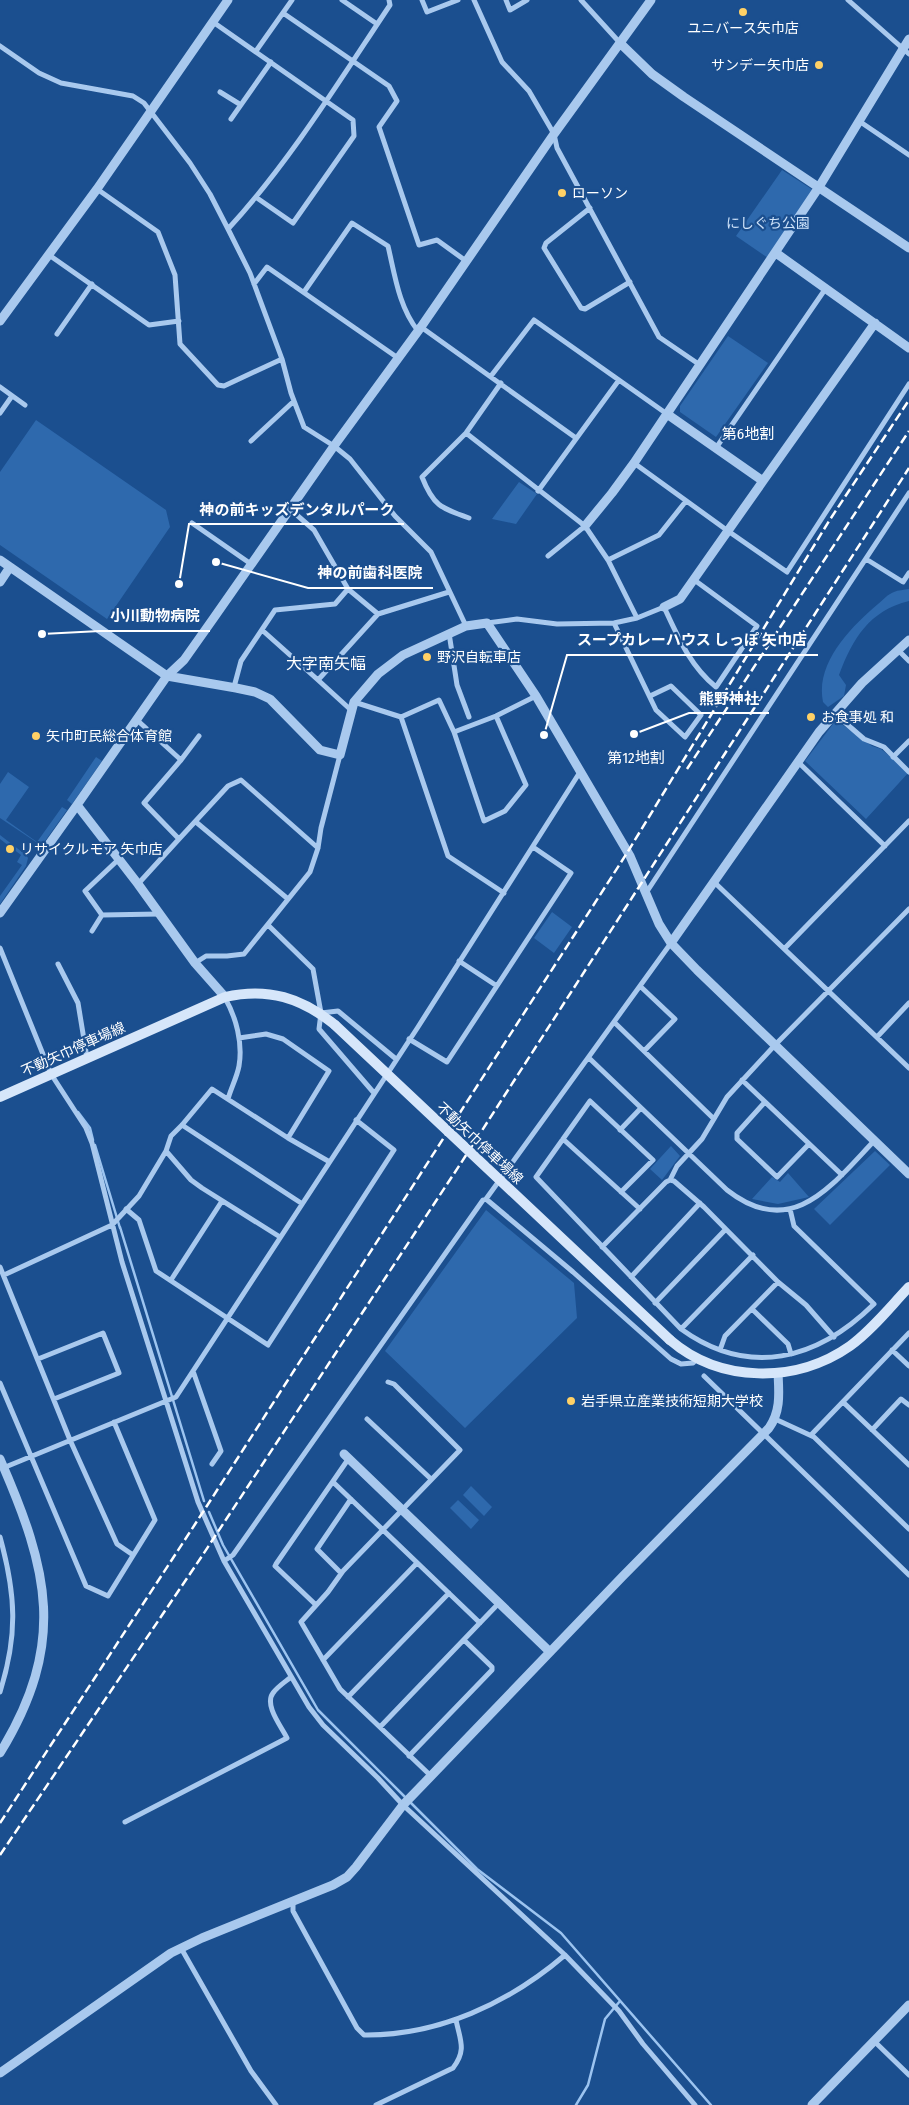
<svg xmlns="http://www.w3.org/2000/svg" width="909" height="2105" font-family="'Fira Sans Condensed','Noto Sans JP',sans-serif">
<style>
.green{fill:#2e69ad}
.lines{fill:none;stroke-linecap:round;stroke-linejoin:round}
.stream{stroke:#9cc4f0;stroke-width:2.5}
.minor{stroke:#a9c9ee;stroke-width:5}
.tertiary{stroke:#a9c9ee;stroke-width:9}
.secondary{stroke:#d6e6fa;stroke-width:10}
.rail{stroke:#fff;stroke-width:2.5;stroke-dasharray:9 4;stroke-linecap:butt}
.secondary-bridge{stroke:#d6e6fa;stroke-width:10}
.poi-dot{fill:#ffd166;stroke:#1b4f8f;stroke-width:2}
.labels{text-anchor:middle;stroke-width:4.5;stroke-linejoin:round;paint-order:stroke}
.poi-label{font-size:14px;fill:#fff;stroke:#1b4f8f;text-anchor:start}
.park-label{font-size:14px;fill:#cfe3fa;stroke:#1b4f8f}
.street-label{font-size:14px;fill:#fff;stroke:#1b4f8f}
.neighbourhood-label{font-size:15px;fill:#fff;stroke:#1b4f8f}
.quarter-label{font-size:16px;fill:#fff;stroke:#1b4f8f}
.leader{fill:none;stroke:#fff;stroke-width:2}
.callout-dot{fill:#fff;stroke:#1b4f8f;stroke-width:2}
.callout-label{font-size:15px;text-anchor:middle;font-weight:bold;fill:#fff;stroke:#1b4f8f;stroke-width:4.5;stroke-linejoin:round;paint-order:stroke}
</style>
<rect width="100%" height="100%" fill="#1b4f8f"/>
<!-- green -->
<path class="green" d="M782 170 813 190 768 258 736 236Z
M728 336 768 363 716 437 680 412V406Z
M36 420 166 510 170 527 107 619 0 545V472Z
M519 482 537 494 516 524 492 519Z
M909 589V601C869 611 853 638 839 675L846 685 844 696 828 707 823 702C815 663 851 627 878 604 883 600 888 594 894 592 898 590 904 590 909 589Z
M836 720 872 746 881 749 909 772 866 819 805 761Z
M96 757 102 761 72 804 67 800Z
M8 772 29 787 6 820 37 842 62 807 67 810 45 841 39 844 0 818V784Z
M0 835 26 855 28 858 26 866 0 904V896L22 865 17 862 21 855 0 839Z
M552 912 572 927 554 953 534 938Z
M671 1146 680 1156 662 1180 650 1169Z
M875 1151 890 1165 830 1225 814 1209Z
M788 1173 809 1197 778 1204 752 1199 772 1177 780 1182Z
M486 1210 574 1283 577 1318 465 1428 385 1351Z
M471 1486 492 1507 484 1516 463 1495Z
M458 1500 479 1520 471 1529 450 1508Z"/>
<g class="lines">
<!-- stream -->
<path class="stream" d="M78 1112 90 1128 93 1140
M95 1145 120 1228
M120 1227 204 1501
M209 1512 223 1545 318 1710 406 1798
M410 1802 477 1869 561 1933 711 2105
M576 2105 588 2085 605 2019 620 2001"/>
<!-- minor -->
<path class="minor" d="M342 0 377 24
M422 0 427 12 458 0
M474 0 502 62 529 91 554 134 557 148 659 337 700 365
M506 0 510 10 527 0
M581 0 621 44
M848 0 909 54
M283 13 389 86 397 101 379 127 419 245 437 240 466 261
M213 22 353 120 354 136 293 223 257 198
M0 46 39 73 61 83 133 96 144 103 190 163 210 194 228 229 250 273 282 359 291 393 304 427 334 446 350 459 395 516 431 552 466 626
M256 51 292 0
M220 92 241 105
M231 119 271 62
M859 121 909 155
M97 189 158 232 175 275 180 344 218 385 224 386 282 359
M590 208 546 243 544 248 581 308 585 309 630 282
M228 229C289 163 340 80 390 5L389 0
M49 255 149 325 179 321
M254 284 267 267 398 358
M304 292 352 223 388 246C395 276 399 307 418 331
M421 327 576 438
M57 334 92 284
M491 376 534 320 667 414
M0 387 25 405
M0 413 12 396
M466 433 585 526 608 560 637 618
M251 441 294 401
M716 448 826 288
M634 463 728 531 787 572 909 384
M538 491 619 380
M290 509 314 530 348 589 378 614
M469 518C440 508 433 505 422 477L466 433 501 383
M192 523 251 564
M548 556 585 526
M866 559 903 582 909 573
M608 560 659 535 686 501
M487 623 517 619 557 624 614 623 637 618 664 607C678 637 690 666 716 687L757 626 693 579
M614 623 656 710 685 737 701 715 671 686 650 696
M262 630 318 680
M449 633 457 685 469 717
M898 650 909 661
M234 687 241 661 275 610 335 604 348 589
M354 702 401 717 439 700 454 732 484 821 505 811 526 785 496 716
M352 711 318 680 378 614 449 592
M834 713 864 739 884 747 909 772
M401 717 448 856 504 893
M137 720 181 760 144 803 179 839 228 786 241 780 318 848
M454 732 496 716 536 696
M893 757 909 741
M181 760 199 736
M797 761 885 846
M196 822 288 899
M713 881 909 1068
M138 884 179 839
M646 893 909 493
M102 915 159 914
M268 925 313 969 321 1013 319 1029 374 1093
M92 931 102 915 85 891 119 859
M0 948 51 1074 86 1128 92 1143 122 1262 198 1502 224 1561 309 1707 323 1725 378 1778 403 1805 565 1955 619 2011 643 2044 695 2105
M785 948 909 821
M459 961 497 986
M195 963 206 956H227L244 954 310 872 318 848 321 828 340 755
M58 964 78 1003 87 1058
M640 986 675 1019 644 1051
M225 998C236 1017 243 1043 239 1066 237 1077 231 1088 228 1099
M321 1013 338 1011 396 1059
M614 1022 714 1119
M877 1037 909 1003
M239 1038 266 1034 283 1039 329 1071 288 1138
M409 1039 447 1062 571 873 533 847
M589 1058 727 1190C792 1241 832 1185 874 1141
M742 1080 842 1175
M765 1102 737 1133V1139L777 1177 809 1144
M182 1125 301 1203
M620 1130 641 1108
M563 1139 640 1209
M166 1151 191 1180 202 1188 280 1237
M670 1180 677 1166 702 1139 727 1097 775 1045 909 909
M621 1192 653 1160 590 1101 536 1177 681 1329C749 1378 817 1360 874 1304L794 1226 790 1209
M486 1199 573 1272 671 1359 681 1364 693 1363 698 1358
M126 1209 139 1220 156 1271 268 1345 394 1150 356 1120
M602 1247 666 1182 670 1180 674 1181 704 1207 778 1282 806 1305 834 1337
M0 1267 70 1440 117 1544 133 1555
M4 1275 112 1225 139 1196 166 1151 171 1136 182 1125 212 1089 288 1138 328 1161
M631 1277 700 1203
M171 1280 222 1201
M655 1303 725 1230
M752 1309 788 1344 791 1354
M681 1329 753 1255
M720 1350 725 1336 778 1282
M892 1350 909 1366
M38 1359 103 1333 119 1373 54 1399
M193 1371 221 1451 212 1464
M704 1376 909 1575
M388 1382 394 1384 460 1450 343 1571 328 1592 301 1622 340 1689 431 1776
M0 1383 86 1586 108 1596 155 1520 114 1422
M843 1402 909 1465
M367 1419 431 1479
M775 1419 814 1437 909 1529
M872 1430 901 1399 909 1405
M811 1435 909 1333
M3 1468 176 1397 418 1027 580 772
M333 1482 480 1623
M0 1537C16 1595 18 1635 0 1692
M224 1561 233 1555 483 1200 486 1199 671 943
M341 1573 317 1549 351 1499
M316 1605 275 1566 276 1564 349 1458
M323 1660 417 1563
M348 1697 449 1593
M380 1727 499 1603
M409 1756 492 1670V1667L464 1640
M125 1822 287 1738C281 1726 264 1705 273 1693 277 1687 285 1682 291 1677
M293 1901V1911L357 2028 364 2035C438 2036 509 2003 565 1955
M181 1948 251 2071 276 2105
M874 2041 909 2075
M376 2105 453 2068C467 2050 460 2040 456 2020"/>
<!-- tertiary -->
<path class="tertiary" d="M621 44 652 74 684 97 909 248
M776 253 909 348
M0 321 97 189 228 0
M763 481 875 323
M585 526 612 493 634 463 819 187 909 39
M0 560 167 676 236 688 255 692 270 699 320 750 340 755 354 702 378 674 403 655 466 626 487 623 536 696 630 856 659 924 671 943 697 970 909 1174
M0 582 10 567
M664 607 680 599 763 481 667 414
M0 913 77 805
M671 943 819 732 862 683 909 640
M225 997 195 963 138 884 77 805 167 676 184 660 213 619 334 446 421 327 554 134 651 0
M344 1454 550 1652
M0 1459C49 1571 67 1643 0 1753
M0 2073 171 1953 202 1938 333 1885 347 1877 356 1867 403 1805 431 1776 622 1577 769 1428C781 1411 779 1393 778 1373
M812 2105 909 2005"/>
<!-- secondary -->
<path class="secondary" d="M0 1097 225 997C268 987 302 998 335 1025
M670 1340C720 1383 796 1384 850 1346 872 1330 890 1307 909 1287"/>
<!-- rail -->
<path class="rail" d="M687 769 909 431
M0 1823 203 1512 627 853 829 521 909 400
M0 1855 200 1559 461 1163 909 468"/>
<!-- secondary-bridge -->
<path class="secondary-bridge" d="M335 1025 670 1340"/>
</g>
<!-- markers -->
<g class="poi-dot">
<circle cx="743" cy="12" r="5"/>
<circle cx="819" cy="65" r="5"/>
<circle cx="562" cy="193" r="5"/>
<circle cx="427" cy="657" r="5"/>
<circle cx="811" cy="717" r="5"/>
<circle cx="36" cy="736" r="5"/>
<circle cx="10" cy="849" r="5"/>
<circle cx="571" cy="1401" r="5"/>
</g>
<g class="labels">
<!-- poi labels -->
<g class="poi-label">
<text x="743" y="33" text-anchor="middle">ユニバース矢巾店</text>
<text x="809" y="70" text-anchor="end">サンデー矢巾店</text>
<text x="572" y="198">ローソン</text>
<text x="437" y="662">野沢自転車店</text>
<text x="821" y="722">お食事処 和</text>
<text x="46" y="741">矢巾町民総合体育館</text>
<text x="20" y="854">リサイクルモア 矢巾店</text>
<text x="581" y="1406">岩手県立産業技術短期大学校</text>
</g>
<!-- park labels -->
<g class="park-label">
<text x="768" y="228">にしぐち公園</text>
</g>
<!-- street labels -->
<g class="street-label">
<text transform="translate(73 1049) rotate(-24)" y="5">不動矢巾停車場線</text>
<text transform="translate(480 1143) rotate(43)" y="5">不動矢巾停車場線</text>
</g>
<!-- neighbourhood labels -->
<g class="neighbourhood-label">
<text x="748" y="439">第6地割</text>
<text x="636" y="763">第12地割</text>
</g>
<!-- quarter labels -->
<g class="quarter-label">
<text x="326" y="669">大字南矢幅</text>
</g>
</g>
<!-- callouts -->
<path class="leader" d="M179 584L189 524H404M216 562L308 588H433M42 634L100 631H210M544 735L567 655H818M634 734L689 713H769"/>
<g class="callout-dot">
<circle cx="179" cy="584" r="5"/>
<circle cx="216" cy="562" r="5"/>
<circle cx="42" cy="634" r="5"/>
<circle cx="544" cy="735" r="5"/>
<circle cx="634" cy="734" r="5"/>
</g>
<g class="callout-label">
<text x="297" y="515">神の前キッズデンタルパーク</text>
<text x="370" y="578">神の前歯科医院</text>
<text x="155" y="621">小川動物病院</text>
<text x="692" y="645">スープカレーハウス しっぽ 矢巾店</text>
<text x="729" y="704">熊野神社</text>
</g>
</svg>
